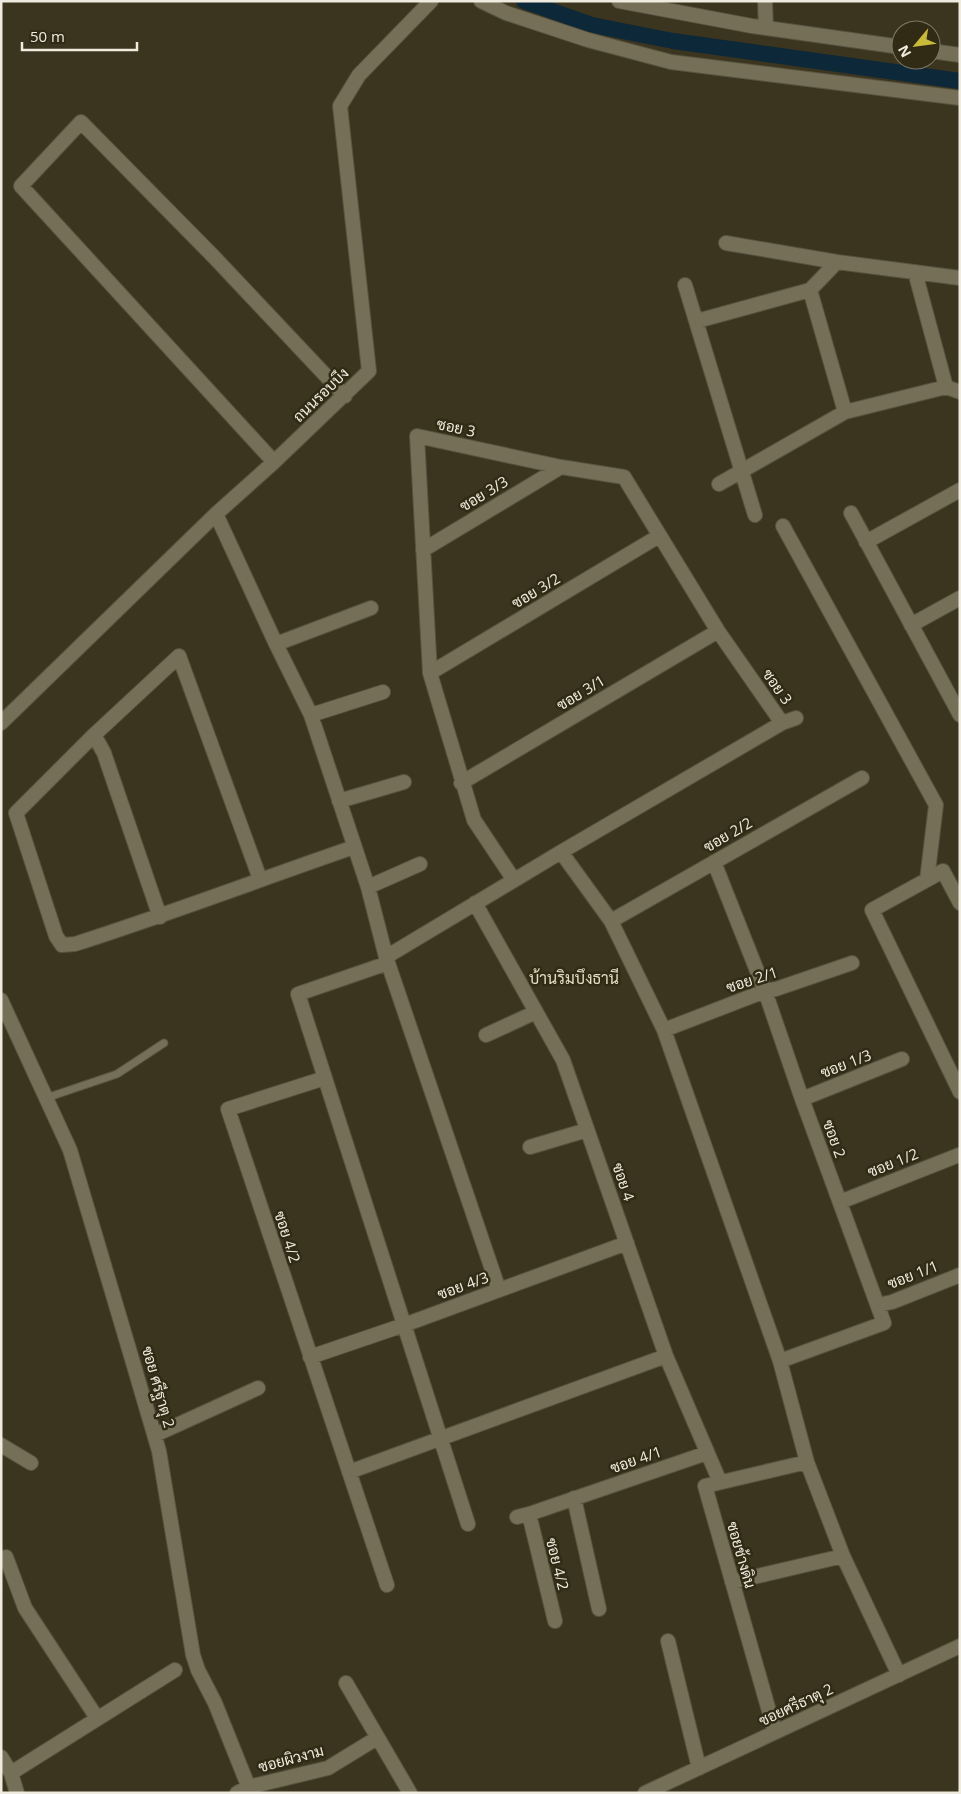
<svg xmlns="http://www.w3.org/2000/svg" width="961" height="1794" font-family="'Open Sans',Sarabun,sans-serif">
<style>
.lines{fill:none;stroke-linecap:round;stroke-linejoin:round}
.canal{stroke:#0d2838;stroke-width:16}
.lane-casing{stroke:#57533f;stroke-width:9}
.street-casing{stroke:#57533f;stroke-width:16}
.lane{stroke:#756f57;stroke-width:7}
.street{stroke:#756f57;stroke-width:14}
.labels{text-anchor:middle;stroke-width:5;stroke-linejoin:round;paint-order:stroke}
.street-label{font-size:15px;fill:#efebde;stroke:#312b15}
.neighbourhood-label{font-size:16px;fill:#e2dbc0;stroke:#312b15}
</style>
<rect width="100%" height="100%" fill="#3b351f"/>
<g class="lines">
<!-- canal -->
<path class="canal" d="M524 1 592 25 673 41 960 81"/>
<defs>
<path id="lane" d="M46 1098 117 1074 164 1043"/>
<path id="street" d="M481 1 506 13 588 40 671 62 960 98
M619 1 752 26 901 47
M765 1 766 28
M931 51 960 55
M726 243 837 262 960 278
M837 262 810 290 845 412
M915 272 946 387
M685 285 755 515
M697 321 810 290
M274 462 21 186 81 122 214 257 345 396
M719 484 845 412 946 387 960 392
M851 513 960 715
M216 514 276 644 311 715 368 887 386 957 499 1290
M783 526 936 805 927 880
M866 542 960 490
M423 550 561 467
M911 625 960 598
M276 644 371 608
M430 673 659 536
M311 715 383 692
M1 723 216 514 274 462 369 371 340 106 359 75 431 1
M94 735 104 753 160 917
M461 783 718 631
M339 801 404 782
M561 852 611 921 664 1030 780 1361 807 1462 843 1556 899 1675
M714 862 765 991 802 1099 884 1323 780 1361
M260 879 179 656 94 735 16 813 56 936 62 945 75 944C169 914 261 879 354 847
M514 880 474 820 430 673 417 436 561 467 624 477 718 631 782 723
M368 887 420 864
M475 903 563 1060 666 1356 720 1482
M960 903 943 871 872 910 960 1092
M611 921 862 778
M386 957 561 852 782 723 796 718
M388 963 298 994 468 1524
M1 1000 70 1150 129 1349 159 1451 193 1655 198 1670 215 1703 251 1793
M664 1030 765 991 776 989 852 963
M486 1035 536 1012
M325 1078 228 1109 387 1585
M802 1099 902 1059
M530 1147 587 1130
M840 1202 959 1155
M878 1305 892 1302 960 1275
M310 1357 404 1325 627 1243
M155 1435 258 1388
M1 1445 31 1463
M349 1472 666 1356
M574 1498 599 1609
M529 1514 555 1621
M517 1517 529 1514 707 1453
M6 1557 25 1608 97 1718
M732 1582 843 1556
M668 1641 699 1768
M346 1683 410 1793
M775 1732 705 1486 807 1462
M1 1757 11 1773 17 1793
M11 1773 175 1670
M237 1793 249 1787 328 1768 377 1738
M645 1793 960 1646"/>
</defs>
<!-- lane casing -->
<use href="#lane" class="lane-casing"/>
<!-- street casing -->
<use href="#street" class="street-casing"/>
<!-- lane -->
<use href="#lane" class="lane"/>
<!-- street -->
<use href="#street" class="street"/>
</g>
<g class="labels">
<!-- street labels -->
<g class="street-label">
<text transform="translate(321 395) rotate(-44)" y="5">ถนนรอบบึง</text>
<text transform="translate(456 428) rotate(12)" y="5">ซอย 3</text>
<text transform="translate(484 494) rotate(-31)" y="5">ซอย 3/3</text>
<text transform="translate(536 591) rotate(-31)" y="5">ซอย 3/2</text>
<text transform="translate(777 687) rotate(55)" y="5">ซอย 3</text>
<text transform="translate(581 693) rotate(-31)" y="5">ซอย 3/1</text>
<text transform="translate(728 835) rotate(-30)" y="5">ซอย 2/2</text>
<text transform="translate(752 980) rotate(-18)" y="5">ซอย 2/1</text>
<text transform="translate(846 1064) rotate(-21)" y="5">ซอย 1/3</text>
<text transform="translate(834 1139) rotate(70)" y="5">ซอย 2</text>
<text transform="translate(893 1163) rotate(-22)" y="5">ซอย 1/2</text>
<text transform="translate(623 1182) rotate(71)" y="5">ซอย 4</text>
<text transform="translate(287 1237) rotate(72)" y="5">ซอย 4/2</text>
<text transform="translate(913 1275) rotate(-21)" y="5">ซอย 1/1</text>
<text transform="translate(463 1286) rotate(-20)" y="5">ซอย 4/3</text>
<text transform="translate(158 1387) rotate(74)" y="5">ซอย ศรีฐาตุ 2</text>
<text transform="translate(636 1460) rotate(-19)" y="5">ซอย 4/1</text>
<text transform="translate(741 1555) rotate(74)" y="5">ซอยช้างดิน</text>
<text transform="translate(557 1564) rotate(76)" y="5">ซอย 4/2</text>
<text transform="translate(796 1705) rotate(-25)" y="5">ซอยศรีธาตุ 2</text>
<text transform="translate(291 1759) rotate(-15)" y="5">ซอยผิวงาม</text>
</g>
<!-- neighbourhood labels -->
<g class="neighbourhood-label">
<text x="574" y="984">บ้านริมบึงธานี</text>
</g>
</g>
<!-- border -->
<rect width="961" height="1794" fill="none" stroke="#efebde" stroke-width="5"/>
<!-- north arrow -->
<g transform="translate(916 45) rotate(241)"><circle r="24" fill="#312b15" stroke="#7d7865"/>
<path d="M0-4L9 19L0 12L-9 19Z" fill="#caba3a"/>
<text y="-8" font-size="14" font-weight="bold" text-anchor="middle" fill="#efebde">N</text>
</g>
<!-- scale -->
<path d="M22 42v8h115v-8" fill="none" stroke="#efebde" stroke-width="2.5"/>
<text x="30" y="42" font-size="15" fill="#efebde" stroke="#312b15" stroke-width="4" paint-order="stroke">50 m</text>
</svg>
